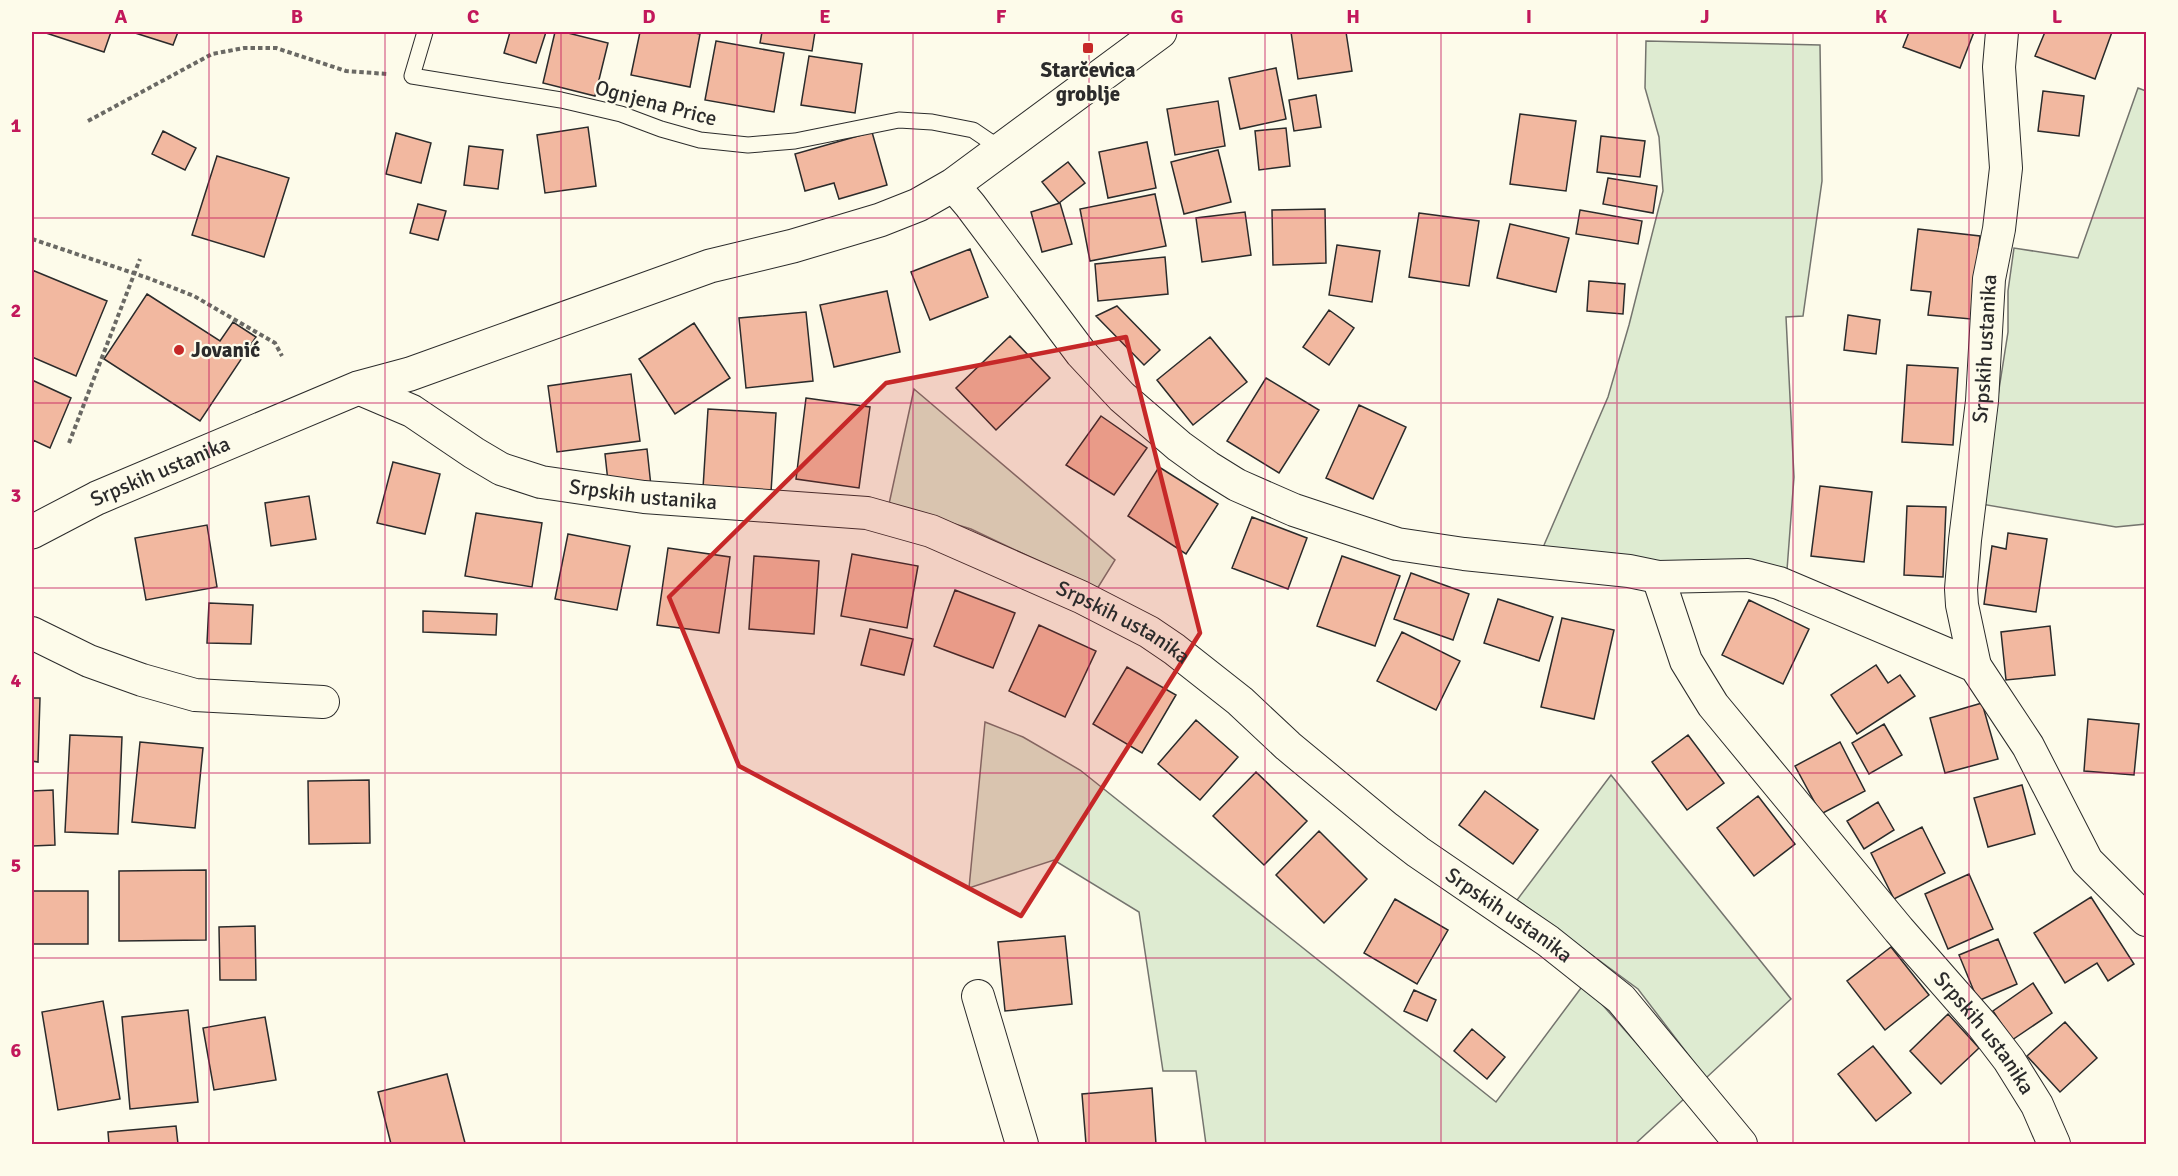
<svg xmlns="http://www.w3.org/2000/svg" width="2178" height="1176" font-family="Signika,sans-serif">
<style>
.green{fill:#deebd1;stroke:#74746e;stroke-width:1.5}
.building{fill:#f2b8a0;stroke:#2b2b2b;stroke-width:1.5}
.lines{fill:none;stroke-linecap:round;stroke-linejoin:round}
.lane-casing{stroke:#2b2b2b;stroke-width:17}
.street-casing{stroke:#2b2b2b;stroke-width:34}
.secondary-casing{stroke:#2b2b2b;stroke-width:35}
.path{stroke:#6a6964;stroke-width:4;stroke-dasharray:4.5 3;stroke-linecap:butt}
.lane{stroke:#fdfbea;stroke-width:15}
.street{stroke:#fdfbea;stroke-width:32}
.secondary{stroke:#fdfbea;stroke-width:33}
.marked{fill:#c62828;fill-opacity:0.2;stroke:#c62828;stroke-width:4.5;stroke-linejoin:round}
.grid{fill:none;stroke:#c2185b;stroke-width:1.5;stroke-opacity:0.55}
.poi-dot{fill:#c62828;stroke:#fdfbea;stroke-width:2}
.labels{text-anchor:middle;stroke-width:4.5;stroke-linejoin:round;paint-order:stroke}
.poi-label{font-size:21px;font-weight:bold;fill:#2b2b2b;stroke:#fdfbea}
.street-label{font-size:21px;fill:#2b2b2b;stroke:#fdfbea}
.neatline{fill:none;stroke:#c2185b;stroke-width:2}
.grid-label{font-size:20px;text-anchor:middle;font-weight:bold;fill:#c2185b}
</style>
<rect width="100%" height="100%" fill="#fdfbea"/>
<!-- green -->
<path class="green" d="M1646 41 1820 45 1822 181 1803 316 1786 317 1794 477 1787 570 1664 565 1541 552 1608 397 1629 325 1663 191 1659 137 1645 88Z
M2138 88 2146 91V524L2116 527 1981 504 2008 332V291L2014 248 2078 258Z
M914 389 1115 560 1097 589 971 529 889 504Z
M985 722 1023 737 1080 770 1496 1102 1584 984 1685 1098 1635 1144H1206L1196 1071H1163L1139 912 1054 860 969 888Z
M1611 775 1791 999 1706 1078 1638 989 1517 900Z"/>
<!-- building -->
<path class="building" d="M43 32H111L104 52Z
M132 32H178L173 45Z
M510 32H546L536 63 504 53Z
M555 32H564L608 43 595 96 543 83Z
M640 32H690L700 34 690 87 631 75Z
M762 32H815L812 51 760 43Z
M1291 32H1346L1352 71 1298 79Z
M1909 32H1974L1960 68 1903 47Z
M2045 32H2112L2095 79 2035 56Z
M716 41 784 53 774 112 705 100Z
M809 56 862 64 855 113 801 105Z
M1276 68 1286 119 1240 129 1229 78Z
M2043 91 2084 96 2079 136 2038 131Z
M1316 95 1321 127 1294 131 1289 100Z
M1218 101 1225 146 1175 155 1167 109Z
M1520 114 1576 121 1566 191 1510 184Z
M588 127 596 186 545 193 537 135Z
M1286 128 1290 166 1259 170 1255 131Z
M163 131 196 148 185 170 152 154Z
M872 132 887 185 839 199 834 183 805 191 795 154Z
M396 133 431 143 421 183 386 174Z
M1601 136 1645 141 1640 177 1597 172Z
M1147 142 1156 188 1108 198 1099 152Z
M469 146 503 150 498 189 464 185Z
M1218 150 1231 202 1184 214 1171 162Z
M217 156 289 178 264 257 192 235Z
M1068 162 1085 183 1059 203 1042 182Z
M1608 178 1657 186 1653 213 1603 204Z
M1155 194 1166 246 1090 261 1080 209Z
M1060 203 1072 244 1042 252 1031 212Z
M418 204 446 211 438 240 410 233Z
M1325 209 1326 263 1273 265 1272 210Z
M1580 210 1642 221 1638 244 1576 234Z
M1245 212 1251 255 1202 262 1196 218Z
M1419 213 1479 221 1469 286 1409 277Z
M1510 224 1569 238 1556 292 1497 278Z
M1918 229 1980 236 1971 319 1928 315 1931 292 1911 290Z
M1337 245 1380 251 1372 302 1329 295Z
M970 249 988 297 930 320 911 272Z
M1165 257 1168 294 1098 301 1095 264Z
M32 270 107 301 76 376 32 357Z
M1589 281 1625 284 1623 314 1587 311Z
M887 291 900 352 834 367 820 305Z
M147 294 220 341 233 322 256 337 200 421 104 359Z
M1117 306 1160 350 1144 365 1096 316Z
M1329 310 1354 328 1329 365 1303 347Z
M806 312 813 381 746 388 739 318Z
M1848 315 1880 320 1876 354 1844 350Z
M694 323 730 378 675 414 639 359Z
M1010 336 1050 378 996 430 956 388Z
M1210 337 1247 382 1193 425 1157 380Z
M1907 365 1958 368 1953 445 1902 442Z
M631 374 640 441 557 452 548 386Z
M1266 378 1319 410 1279 473 1227 441Z
M32 380 71 398 50 448 33 440 32 444Z
M806 398 870 407 859 488 796 479Z
M1359 405 1406 427 1373 499 1326 478Z
M708 409 776 413 771 492 703 488Z
M1101 416 1147 448 1114 495 1066 465Z
M647 449 651 486 609 491 605 454Z
M393 462 440 474 425 534 377 523Z
M1159 467 1218 504 1186 554 1128 516Z
M1820 486 1872 492 1864 562 1811 556Z
M309 496 316 539 271 546 265 503Z
M1907 506 1946 507 1943 577 1904 575Z
M476 513 542 523 532 587 465 576Z
M1252 517 1307 538 1288 589 1232 568Z
M207 525 217 587 146 600 135 538Z
M2008 533 2047 539 2036 612 1984 604 1992 546 2006 549Z
M568 534 630 546 617 610 555 599Z
M668 548 730 557 719 633 657 625Z
M852 554 918 566 907 628 841 616Z
M754 556 819 561 814 634 749 629Z
M1342 556 1400 576 1375 646 1317 626Z
M1411 573 1469 594 1453 640 1394 619Z
M955 590 1015 613 993 668 934 646Z
M1498 599 1553 617 1539 661 1484 643Z
M1749 600 1809 629 1783 684 1722 655Z
M209 603 253 605 251 644 207 643Z
M423 611 497 614 496 635 423 632Z
M1562 618 1614 630 1594 719 1541 707Z
M1039 625 1096 651 1065 717 1009 691Z
M2050 626 2055 675 2006 680 2001 632Z
M870 629 913 639 904 675 861 665Z
M1402 632 1460 661 1436 710 1377 681Z
M1876 665 1888 683 1900 675 1915 696 1857 734 1831 695Z
M1127 667 1176 695 1142 753 1093 724Z
M32 698H40L38 762 32 761Z
M1982 703 1998 759 1945 773 1930 718Z
M2088 719 2139 724 2134 775 2084 771Z
M1196 720 1238 757 1200 800 1158 764Z
M1884 724 1902 755 1869 774 1852 743Z
M70 735 122 737 118 834 65 832Z
M1688 735 1724 783 1687 810 1652 762Z
M140 742 203 748 195 828 132 822Z
M1840 742 1865 791 1821 814 1795 766Z
M1256 772 1307 821 1264 865 1213 816Z
M369 780 370 843 309 844 308 781Z
M2022 785 2035 834 1988 847 1974 798Z
M53 790 55 845 32 846V791Z
M1485 791 1538 830 1513 864 1459 825Z
M1758 796 1795 844 1754 876 1717 828Z
M1878 802 1894 830 1864 849 1847 821Z
M1922 827 1945 873 1894 899 1871 853Z
M1319 831 1367 879 1324 923 1276 875Z
M206 870V940L119 941V871Z
M1969 874 1993 929 1948 949 1925 894Z
M33 891H88V944H33Z
M2091 897 2134 964 2108 981 2097 963 2065 983 2034 933Z
M1395 899 1448 930 1417 984 1364 953Z
M255 926 256 980H220L219 927Z
M1065 936 1072 1004 1005 1011 998 942Z
M1998 939 2017 984 1978 1001 1959 955Z
M1891 947 1929 995 1885 1030 1847 981Z
M2033 983 2052 1013 2012 1040 1993 1011Z
M1414 990 1436 1000 1427 1021 1404 1011Z
M103 1001 120 1099 58 1110 42 1012Z
M188 1010 198 1102 130 1109 122 1017Z
M1948 1014 1979 1048 1941 1084 1910 1051Z
M265 1017 276 1080 214 1090 203 1028Z
M2065 1022 2097 1058 2060 1092 2027 1056Z
M1472 1029 1505 1057 1487 1079 1454 1051Z
M1873 1046 1911 1093 1876 1121 1838 1074Z
M447 1074 465 1143 458 1144H391L378 1092Z
M1152 1088 1156 1144H1086L1082 1094Z
M176 1126 178 1144H109L108 1132Z"/>
<g class="lines">
<defs>
<path id="lane" d="M425 32 412 76 561 100 621 114 661 129 700 140 748 145 795 141 899 120 932 122 973 130 1001 149"/>
<g id="street">
<path d="M953 185 970 205 1081 353 1122 397 1179 446 1208 467 1237 485 1294 510 1397 544 1464 554 1629 571 1658 577 1748 575 1779 583 1975 666 2028 746 2087 861 2146 920"/>
<path id="s1" d="M358 388 412 411 474 453 501 469 541 482 644 497 867 513 931 531 1081 597 1149 632 1174 649 1240 701 1288 746 1387 828 1418 852 1548 941 1621 999 1741 1144"/>
<path id="s2" d="M1658 577 1686 661 1713 705 1899 930 1983 1026 2009 1060 2037 1105 2054 1144"/>
<path d="M32 633 89 661 142 680 195 695 323 702"/>
<path id="s3" d="M1975 666 1962 605 1961 589 1965 540 1982 401 1989 279 1999 229 2006 168 1999 67 2002 32"/>
<path d="M978 996 1022 1144"/>
</g>
<g id="secondary">
<path id="s4" d="M32 532 97 498 358 388 410 374 710 266 793 246 880 220 918 205 953 185 1160 32"/>
</g>
</defs>
<!-- lane casing -->
<use href="#lane" class="lane-casing"/>
<!-- street casing -->
<use href="#street" class="street-casing"/>
<!-- secondary casing -->
<use href="#secondary" class="secondary-casing"/>
<!-- path -->
<path class="path" d="M88 121 212 54 244 48H276L346 71 387 74
M32 239 148 278 194 296 275 343 282 356
M69 443 140 259"/>
<!-- lane -->
<use href="#lane" class="lane"/>
<!-- street -->
<use href="#street" class="street"/>
<!-- secondary -->
<use href="#secondary" class="secondary"/>
</g>
<!-- marked area -->
<path class="marked" d="M1126 337 1200 633 1021 916 739 766 669 597 886 383Z"/>
<!-- grid -->
<path class="grid" d="M209 32V1144M385 32V1144M561 32V1144M737 32V1144M913 32V1144M1089 32V1144M1265 32V1144M1441 32V1144M1617 32V1144M1793 32V1144M1969 32V1144M32 218H2146M32 403H2146M32 588H2146M32 773H2146M32 958H2146"/>
<!-- markers -->
<g class="poi-dot">
<rect x="1082" y="42" width="12" height="12" rx="3"/>
<circle cx="179" cy="350" r="6"/>
</g>
<g class="labels">
<!-- poi labels -->
<g class="poi-label">
<text x="1088" y="77">Starčevica<tspan x="1088" dy="24">groblje</tspan></text>
<text x="191" y="357" text-anchor="start">Jovanić</text>
</g>
<!-- street labels -->
<g class="street-label">
<text transform="translate(656 103) rotate(15)" y="7">Ognjena Price</text>
<text dy="7" stroke="none"><textPath href="#s3" startOffset="320">Srpskih ustanika</textPath></text>
<text dy="7" stroke="none"><textPath href="#s4" startOffset="142">Srpskih ustanika</textPath></text>
<text dy="7" stroke="none"><textPath href="#s1" startOffset="310">Srpskih ustanika</textPath></text>
<text dy="7" stroke="none"><textPath href="#s1" startOffset="814">Srpskih ustanika</textPath></text>
<text dy="7" stroke="none"><textPath href="#s1" startOffset="1300">Srpskih ustanika</textPath></text>
<text dy="7" stroke="none"><textPath href="#s2" startOffset="566">Srpskih ustanika</textPath></text>
</g>
</g>
<!-- border -->
<rect width="2178" height="1176" fill="none" stroke="#fdfbea" stroke-width="66"/>
<rect x="33" y="33" width="2112" height="1110" class="neatline"/>
<g class="grid-label">
<text x="121" y="23">A</text>
<text x="297" y="23">B</text>
<text x="473" y="23">C</text>
<text x="649" y="23">D</text>
<text x="825" y="23">E</text>
<text x="1001" y="23">F</text>
<text x="1177" y="23">G</text>
<text x="1353" y="23">H</text>
<text x="1529" y="23">I</text>
<text x="1705" y="23">J</text>
<text x="1881" y="23">K</text>
<text x="2057" y="23">L</text>
<text x="16" y="132">1</text>
<text x="16" y="317">2</text>
<text x="16" y="502">3</text>
<text x="16" y="687">4</text>
<text x="16" y="872">5</text>
<text x="16" y="1057">6</text>
</g>
</svg>
